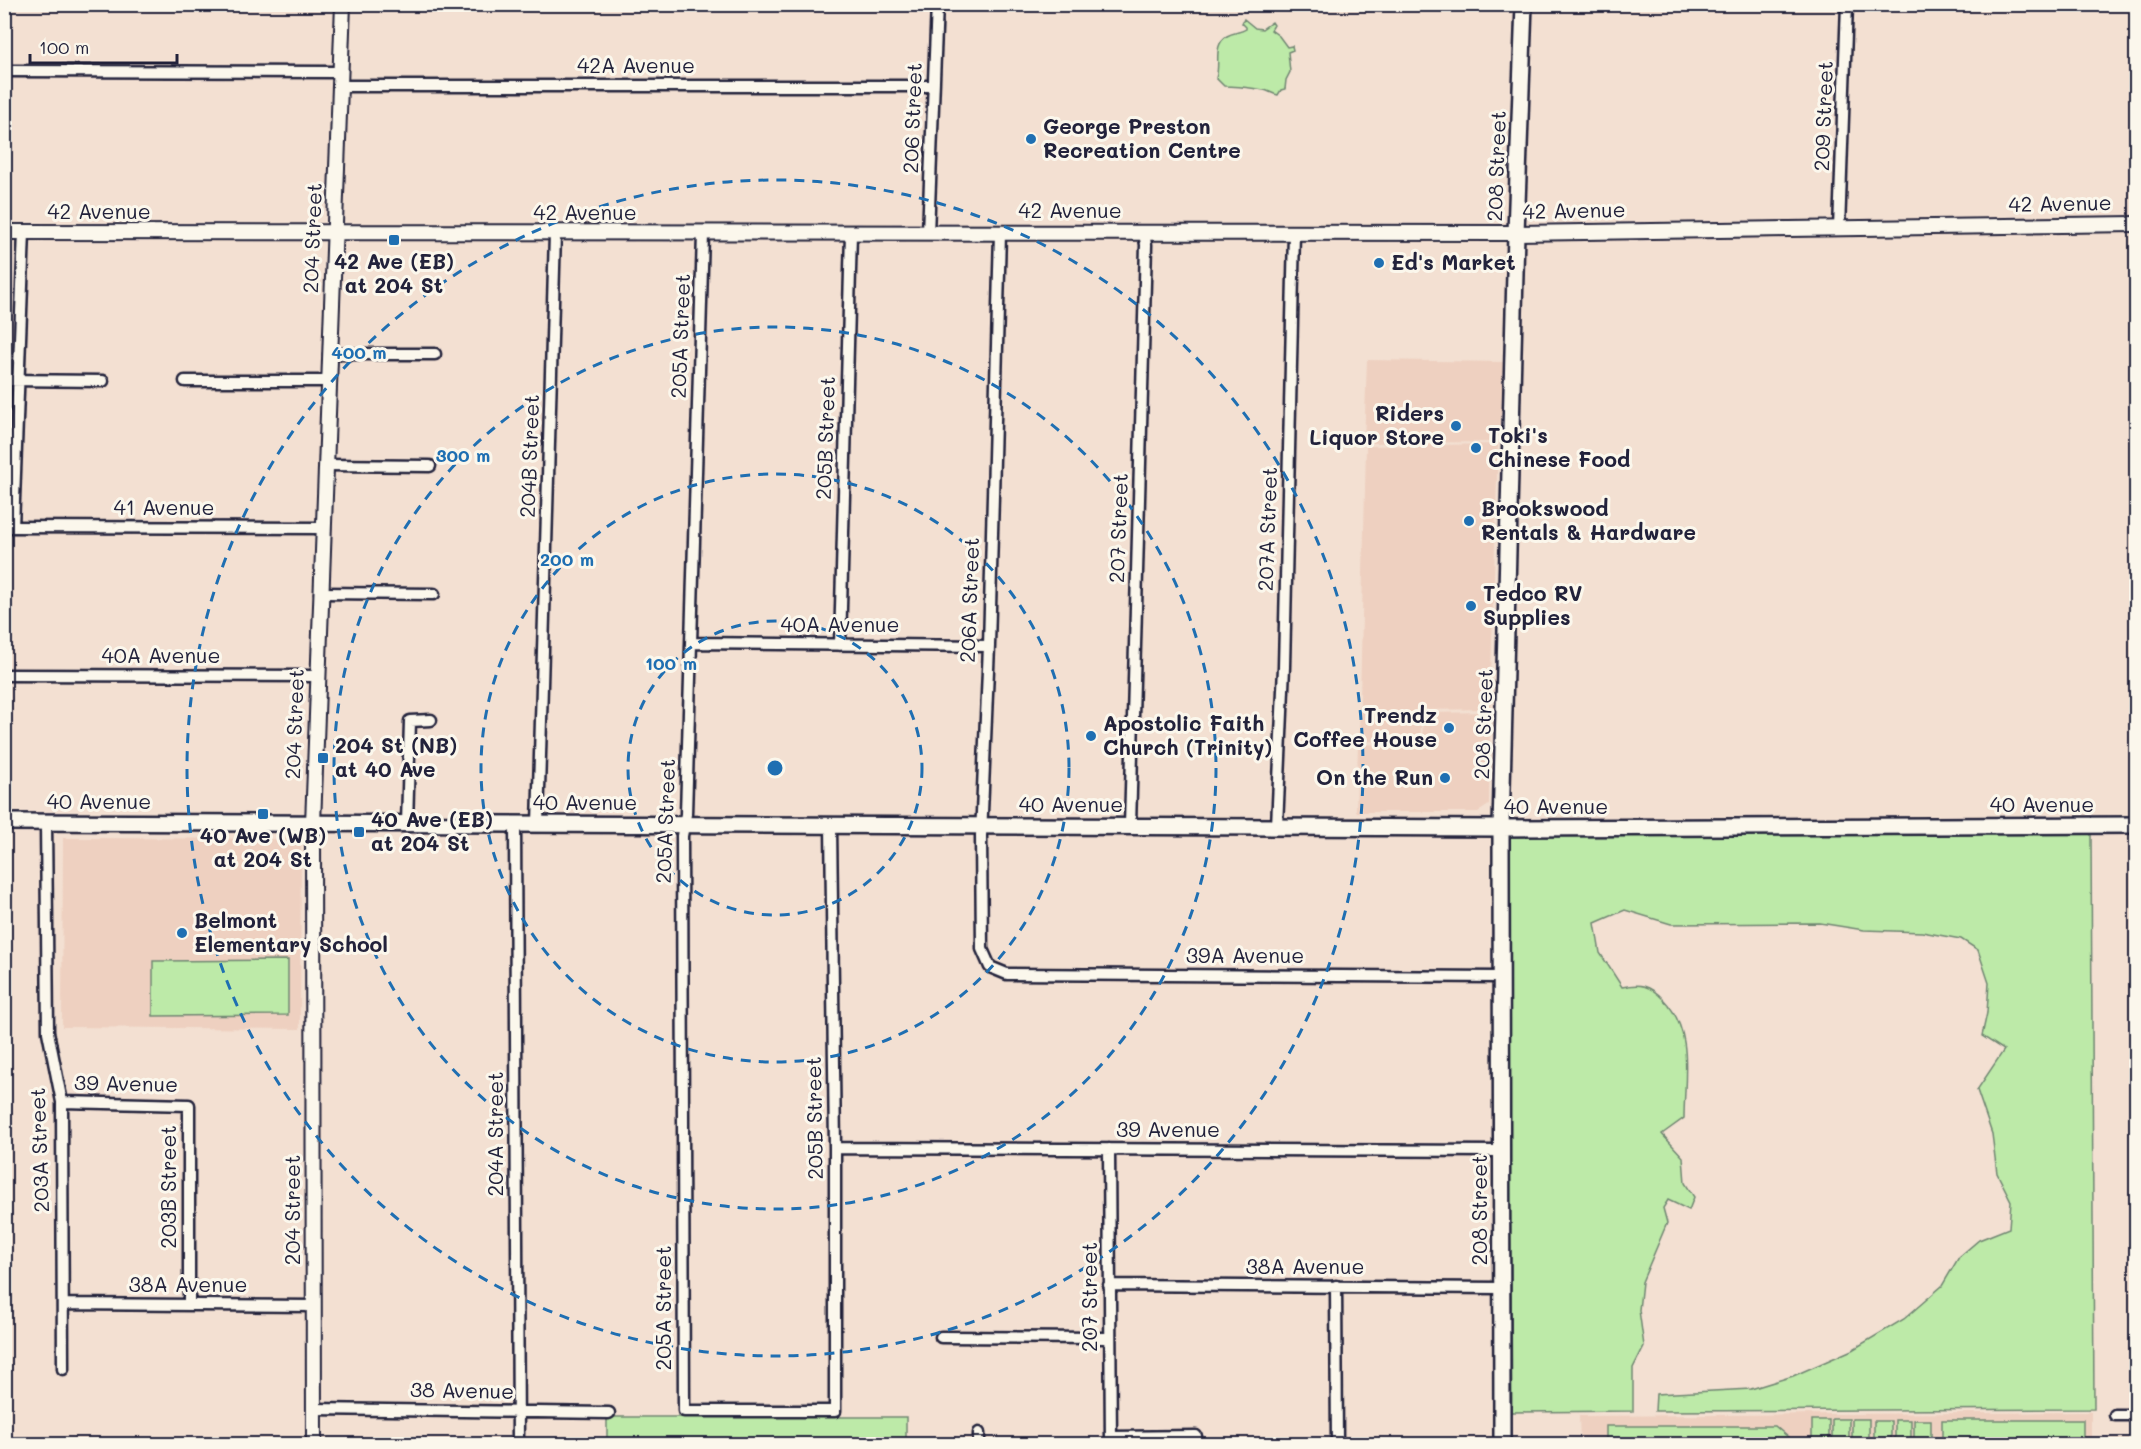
<svg xmlns="http://www.w3.org/2000/svg" width="2141" height="1449" font-family="Mali,sans-serif">
<style>
.built{fill:#eed0c0}
.green{fill:#bdeaa8;stroke:#708672;stroke-width:1.5}
.lines{fill:none;stroke-linecap:round;stroke-linejoin:round}
.minor-casing{stroke:#22223b;stroke-width:15}
.tertiary-casing{stroke:#22223b;stroke-width:18}
.secondary-casing{stroke:#22223b;stroke-width:20}
.minor{stroke:#fbf7ec;stroke-width:10}
.tertiary{stroke:#fbf7ec;stroke-width:14}
.secondary{stroke:#fbf7ec;stroke-width:15}
.ring{fill:none;stroke:#1f6fb2;stroke-width:3;stroke-dasharray:10 8}
.poi-dot{fill:#1f6fb2;stroke:#fbf7ec;stroke-width:2}
.labels{text-anchor:middle;stroke-width:6;stroke-linejoin:round;paint-order:stroke}
.street-label{font-size:21px;fill:#22223b;stroke:#fbf7ec}
.poi-label{font-size:21px;font-weight:bold;fill:#22223b;stroke:#fbf7ec;text-anchor:start}
.centre{fill:#1f6fb2;stroke:#fbf7ec;stroke-width:3}
.ring-label{font-size:18px;text-anchor:middle;font-weight:bold;fill:#1f6fb2;stroke:#fbf7ec;stroke-width:6;stroke-linejoin:round;paint-order:stroke}
</style>
<rect width="100%" height="100%" fill="#f3e0d2"/>
<filter id="ink" filterUnits="userSpaceOnUse"><feTurbulence type="fractalNoise" baseFrequency=".0167" numOctaves="2"/><feDisplacementMap in="SourceGraphic" scale="12" xChannelSelector="R" yChannelSelector="G"/><feConvolveMatrix kernelMatrix="1 2 1 2 8 2 1 2 1" color-interpolation-filters="sRGB"/></filter>
<g filter="url(#ink)">
<!-- built -->
<path class="built" d="M1367 360 1503 362 1500 442 1364 443Z
M1498 444 1490 709 1422 710 1420 742 1359 741 1366 446Z
M1490 712 1489 805 1478 812H1356L1358 744 1422 746 1423 713Z
M63 838 301 839 300 1029 62 1027Z
M2091 1412V1444H1580L1579 1416Z"/>
<!-- green -->
<path class="green" d="M1244 19 1255 28 1262 29 1272 22 1274 25 1271 30 1279 36 1287 47 1292 46 1293 50 1288 52 1290 72 1286 80 1285 89 1281 90 1278 95C1272 94 1269 91 1264 90 1250 88 1238 86 1224 86L1216 78C1221 64 1212 45 1227 36 1234 32 1240 33 1246 29V27L1242 23Z
M1507 833 2091 834 2094 1409 1655 1411 1656 1394 1751 1389 1793 1376 1852 1350 1904 1319 1942 1286 1959 1257 1979 1240 2009 1228 2011 1201 1997 1173 1992 1134 1977 1090 2004 1050 1982 1036 1987 1013 1989 983 1978 950 1961 939 1922 932 1864 930 1820 923 1671 924 1625 910 1595 923 1600 953 1622 987C1640 983 1650 985 1663 999 1695 1031 1684 1078 1684 1118L1662 1134 1683 1157 1685 1183 1694 1197 1689 1210 1668 1200 1663 1208 1667 1223 1642 1282 1639 1310 1644 1346 1633 1368V1411L1512 1412Z
M288 960V1015L153 1016V961Z
M607 1417H906V1444H607Z
M1832 1419H1849V1444H1832Z
M1852 1419H1869V1444H1852Z
M1812 1420H1829V1444H1812Z
M1895 1420H1911V1444H1895Z
M1914 1420H1931V1444H1914Z
M1942 1420H2083V1444H1942Z
M1874 1421H1891V1444H1874Z
M1606 1426H1775L1788 1437V1444H1606Z"/>
<g class="lines">
<defs>
<path id="minor" d="M4 71 340 72
M339 86H933
M1839 229 1847 4
M928 233 937 4
M1000 233 989 646 981 836 982 949 990 967 1007 974 1500 977
M703 234 686 814 682 836 684 1411H835V1148L831 825
M329 354H435
M4 380 103 381
M185 381H328
M325 465 430 466
M4 527 323 528
M13 527 24 232
M320 593 434 594
M692 643 989 646
M840 645 851 233
M4 675 317 676
M46 822 48 1032 62 1102 63 1369
M407 824 410 721 431 720
M515 824 518 1444
M538 824 555 234
M1130 826 1146 245 1144 232
M1277 826 1284 667 1294 233
M62 1102 189 1105V1305
M835 1148 1502 1151
M1109 1149 1111 1444
M1109 1285 1501 1288
M1336 1286 1337 1444
M63 1304 314 1306
M941 1337 1110 1338
M314 1409 609 1413
M2115 1415H2136
M979 1433V1444
M1111 1437 1196 1436"/>
<path id="tertiary" d="M4 232 1516 233 2136 224
M314 1444 313 824 343 4"/>
<path id="secondary" d="M4 822 1501 828 2136 825
M1502 1444 1501 828 1516 233 1524 4"/>
</defs>
<!-- minor casing -->
<use href="#minor" class="minor-casing"/>
<!-- tertiary casing -->
<use href="#tertiary" class="tertiary-casing"/>
<!-- secondary casing -->
<use href="#secondary" class="secondary-casing"/>
<!-- minor -->
<use href="#minor" class="minor"/>
<!-- tertiary -->
<use href="#tertiary" class="tertiary"/>
<!-- secondary -->
<use href="#secondary" class="secondary"/>
</g>
</g>
<!-- distance rings -->
<g class="ring">
<circle cx="775" cy="768" r="147"/>
<circle cx="775" cy="768" r="294"/>
<circle cx="775" cy="768" r="441"/>
<circle cx="775" cy="768" r="588"/>
</g>
<!-- markers -->
<g class="poi-dot">
<circle cx="1031" cy="139" r="6"/>
<rect x="388" y="234" width="12" height="12" rx="3"/>
<circle cx="1379" cy="263" r="6"/>
<circle cx="1456" cy="426" r="6"/>
<circle cx="1476" cy="448" r="6"/>
<circle cx="1469" cy="521" r="6"/>
<circle cx="1471" cy="606" r="6"/>
<circle cx="1449" cy="728" r="6"/>
<circle cx="1091" cy="736" r="6"/>
<rect x="317" y="752" width="12" height="12" rx="3"/>
<circle cx="1445" cy="778" r="6"/>
<rect x="257" y="808" width="12" height="12" rx="3"/>
<rect x="353" y="826" width="12" height="12" rx="3"/>
<circle cx="182" cy="933" r="6"/>
</g>
<g class="labels">
<!-- street labels -->
<g class="street-label">
<text x="636" y="73">42A Avenue</text>
<text transform="translate(1824 116) rotate(-88)" y="7">209 Street</text>
<text transform="translate(913 118) rotate(-88)" y="7">206 Street</text>
<text transform="translate(1497 166) rotate(-88)" y="7">208 Street</text>
<text transform="translate(2060 204) rotate(-1)" y="7">42 Avenue</text>
<text x="1070" y="218">42 Avenue</text>
<text transform="translate(1574 211) rotate(-1)" y="7">42 Avenue</text>
<text x="99" y="219">42 Avenue</text>
<text x="585" y="220">42 Avenue</text>
<text transform="translate(313 238) rotate(-88)" y="7">204 Street</text>
<text transform="translate(681 336) rotate(-88)" y="7">205A Street</text>
<text transform="translate(826 438) rotate(-88)" y="7">205B Street</text>
<text transform="translate(530 456) rotate(-88)" y="7">204B Street</text>
<text x="164" y="515">41 Avenue</text>
<text transform="translate(1119 528) rotate(-88)" y="7">207 Street</text>
<text transform="translate(1268 529) rotate(-88)" y="7">207A Street</text>
<text transform="translate(970 600) rotate(-88)" y="7">206A Street</text>
<text x="840" y="632">40A Avenue</text>
<text x="161" y="663">40A Avenue</text>
<text transform="translate(295 724) rotate(-88)" y="7">204 Street</text>
<text transform="translate(1484 724) rotate(-88)" y="7">208 Street</text>
<text x="99" y="809">40 Avenue</text>
<text x="585" y="810">40 Avenue</text>
<text x="1071" y="812">40 Avenue</text>
<text x="2042" y="812">40 Avenue</text>
<text x="1556" y="814">40 Avenue</text>
<text transform="translate(666 821) rotate(-88)" y="7">205A Street</text>
<text x="1245" y="963">39A Avenue</text>
<text transform="translate(126 1084) rotate(1)" y="7">39 Avenue</text>
<text transform="translate(815 1118) rotate(-91)" y="7">205B Street</text>
<text x="1168" y="1137">39 Avenue</text>
<text transform="translate(496 1134) rotate(-90)" y="7">204A Street</text>
<text transform="translate(40 1150) rotate(-92)" y="7">203A Street</text>
<text transform="translate(169 1187) rotate(-90)" y="7">203B Street</text>
<text transform="translate(293 1210) rotate(-90)" y="7">204 Street</text>
<text transform="translate(1480 1210) rotate(-90)" y="7">208 Street</text>
<text x="1305" y="1274">38A Avenue</text>
<text x="188" y="1292">38A Avenue</text>
<text transform="translate(1090 1297) rotate(-90)" y="7">207 Street</text>
<text transform="translate(664 1308) rotate(-90)" y="7">205A Street</text>
<text transform="translate(462 1391) rotate(1)" y="7">38 Avenue</text>
</g>
<!-- poi labels -->
<g class="poi-label">
<text x="1043" y="134">George Preston<tspan x="1043" dy="24">Recreation Centre</tspan></text>
<text x="394" y="269" text-anchor="middle">42 Ave (EB)<tspan x="394" dy="24">at 204 St</tspan></text>
<text x="1391" y="270">Ed's Market</text>
<text x="1444" y="421" text-anchor="end">Riders<tspan x="1444" dy="24">Liquor Store</tspan></text>
<text x="1488" y="443">Toki's<tspan x="1488" dy="24">Chinese Food</tspan></text>
<text x="1481" y="516">Brookswood<tspan x="1481" dy="24">Rentals &amp; Hardware</tspan></text>
<text x="1483" y="601">Tedco RV<tspan x="1483" dy="24">Supplies</tspan></text>
<text x="1437" y="723" text-anchor="end">Trendz<tspan x="1437" dy="24">Coffee House</tspan></text>
<text x="1103" y="731">Apostolic Faith<tspan x="1103" dy="24">Church (Trinity)</tspan></text>
<text x="335" y="753">204 St (NB)<tspan x="335" dy="24">at 40 Ave</tspan></text>
<text x="1433" y="785" text-anchor="end">On the Run</text>
<text x="371" y="827">40 Ave (EB)<tspan x="371" dy="24">at 204 St</tspan></text>
<text x="263" y="843" text-anchor="middle">40 Ave (WB)<tspan x="263" dy="24">at 204 St</tspan></text>
<text x="194" y="928">Belmont<tspan x="194" dy="24">Elementary School</tspan></text>
</g>
</g>
<circle cx="775" cy="768" r="9" class="centre"/>
<g class="ring-label">
<text x="359" y="359">400 m</text>
<text x="463" y="462">300 m</text>
<text x="567" y="566">200 m</text>
<text x="671" y="670">100 m</text>
</g>
<!-- margin -->
<rect width="2141" height="1449" fill="none" stroke="#fbf7ec" stroke-width="24"/>
<rect x="12" y="12" width="2117" height="1425" fill="none" stroke="#22223b" stroke-width="2" filter="url(#ink)"/>
<!-- scale -->
<path d="M30 54v9h147v-9" fill="none" stroke="#22223b" stroke-width="3"/>
<text x="39" y="54" font-size="18" fill="#22223b" stroke="#fbf7ec" stroke-width="4.5" paint-order="stroke">100 m</text>
</svg>
